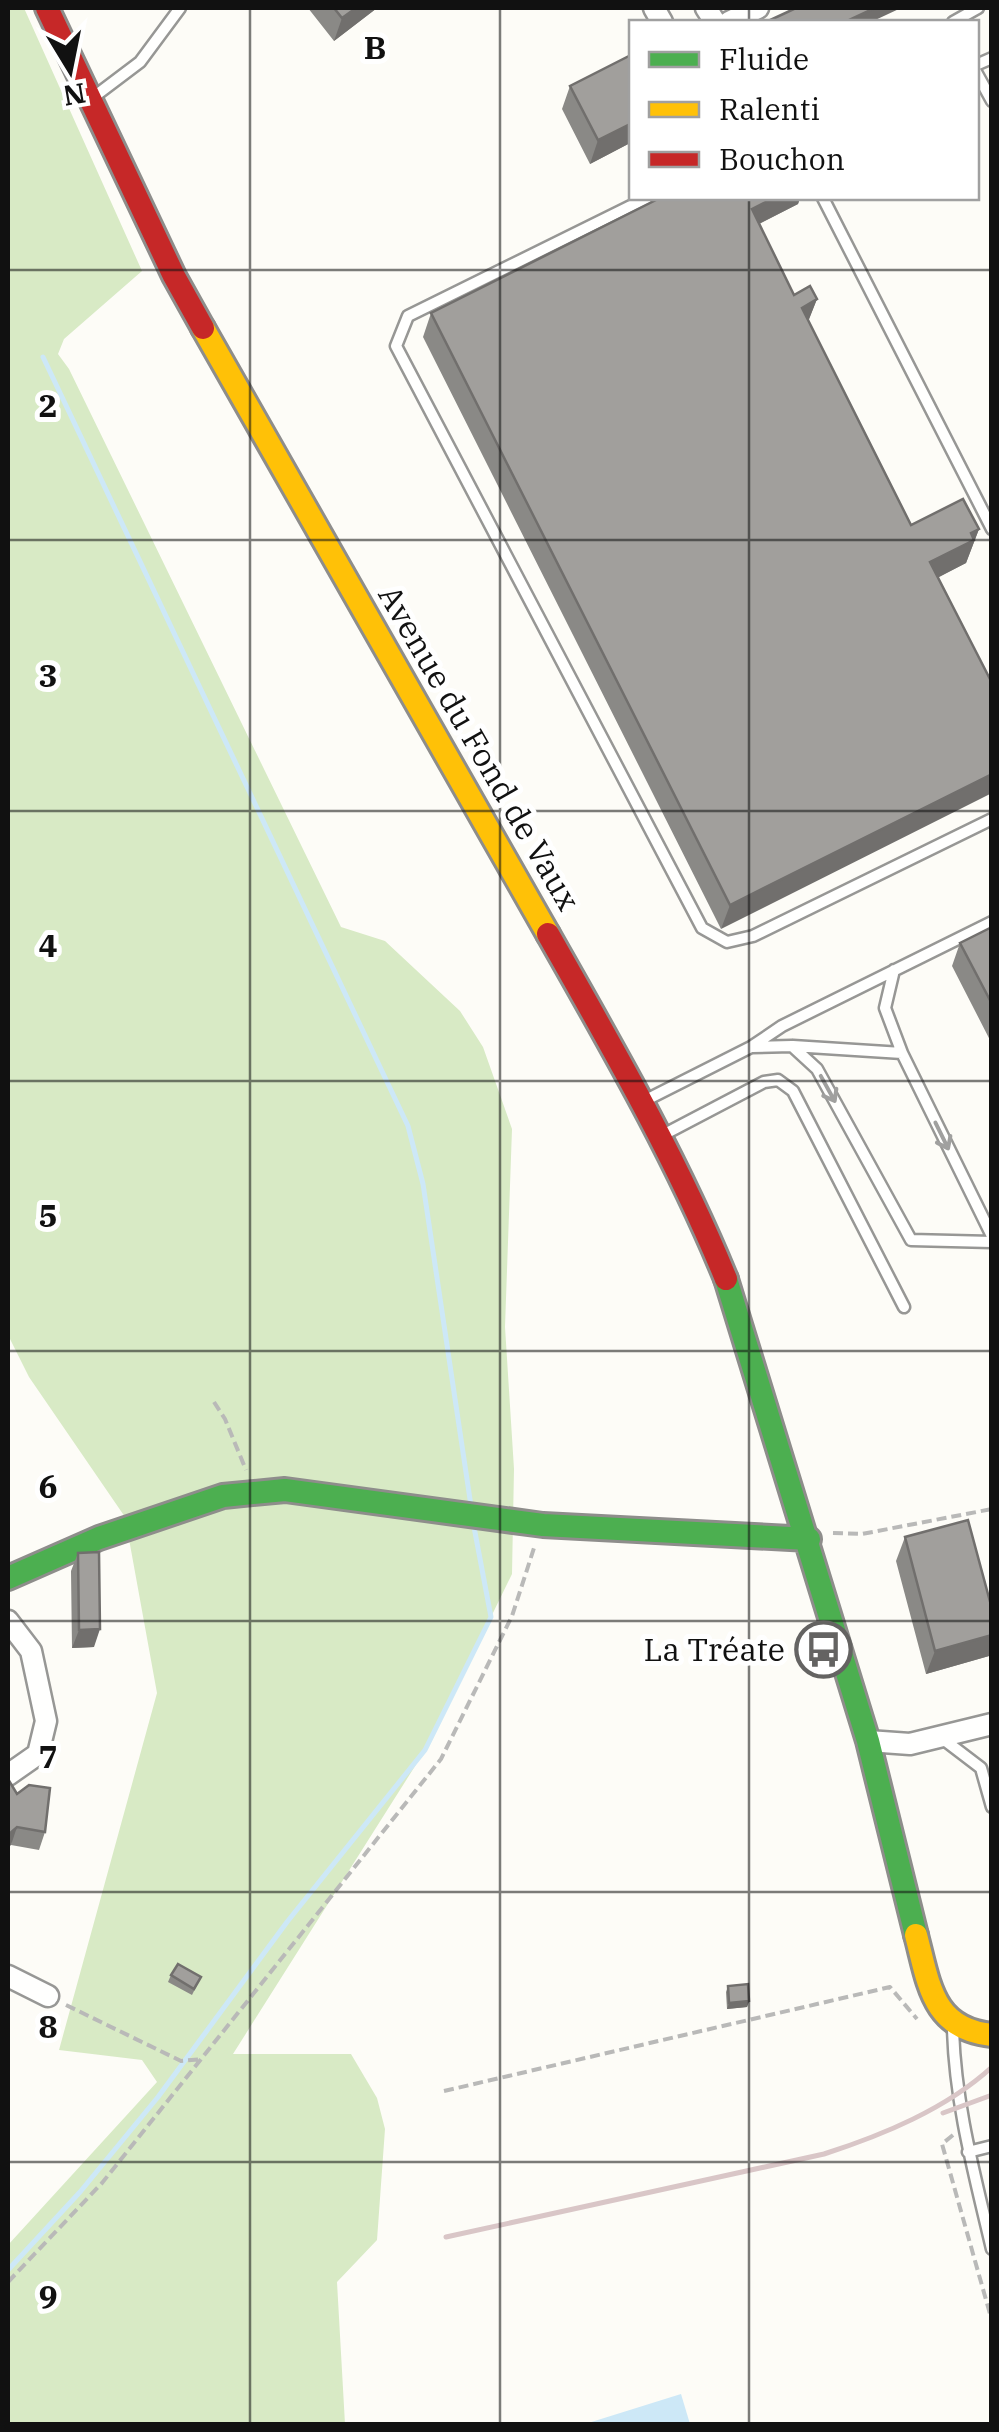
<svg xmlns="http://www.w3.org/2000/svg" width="999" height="2432" font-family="'IBM Plex Serif',serif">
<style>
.forest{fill:#d8eac5}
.water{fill:#cde8f7}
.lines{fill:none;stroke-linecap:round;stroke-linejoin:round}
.stream{stroke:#cde8f7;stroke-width:5}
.lane-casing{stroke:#979795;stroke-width:15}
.street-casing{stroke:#979795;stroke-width:25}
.fast-casing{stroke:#8e8d8b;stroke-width:28}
.slow-casing{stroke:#8e8d8b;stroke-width:28}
.jam-casing{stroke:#8e8d8b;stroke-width:28}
.path{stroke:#b9b9b8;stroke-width:4;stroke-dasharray:10 5;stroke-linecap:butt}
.lane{stroke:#fffffe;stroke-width:10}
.street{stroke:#fffffe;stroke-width:20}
.fast{stroke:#4caf50;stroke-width:22}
.slow{stroke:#ffc107;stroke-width:22}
.jam{stroke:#c62828;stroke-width:22}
.rail{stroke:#d9c6c7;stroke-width:5}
.wall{fill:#8a8986}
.shaded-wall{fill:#716f6d}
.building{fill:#a19f9c;stroke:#716f6d;stroke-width:2.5}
.oneway{stroke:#a0a09f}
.grid{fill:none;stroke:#111;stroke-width:2.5;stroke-opacity:0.55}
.labels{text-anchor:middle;stroke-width:10;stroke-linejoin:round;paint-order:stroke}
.street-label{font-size:32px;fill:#111;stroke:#fff}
.poi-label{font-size:32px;fill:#111;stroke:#fff;text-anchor:end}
.grid-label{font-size:32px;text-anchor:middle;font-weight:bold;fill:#111;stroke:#fff;stroke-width:10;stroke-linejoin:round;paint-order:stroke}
</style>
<rect width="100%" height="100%" fill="#fdfcf7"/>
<!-- forest -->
<path class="forest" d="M8 8H24L142 271 64 339 58 354 69 369 341 927 385 941 460 1011 483 1047 512 1129 505 1327 514 1469 512 1574 429 1744 233 2054H351L377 2098 385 2129 377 2240 337 2282 345 2424H8V2245L157 2082 142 2060 59 2050 157 1693 125 1517 29 1377 8 1335Z"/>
<!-- water -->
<path class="water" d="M681 2394 690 2424H585Z"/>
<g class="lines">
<!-- stream -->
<path class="stream" d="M43 357 408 1126 423 1184 471 1506
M8 2270 80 2192 158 2097 287 1922 425 1750 491 1617 474 1527"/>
<defs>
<path id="lane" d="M953 22 978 8
M976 65 992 58
M976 72 992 101
M95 96 140 62 180 8
M647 198 408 316 396 346 702 928 727 942 753 936 992 819
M823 198 992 529
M894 970 885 1008 902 1053
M793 1046 902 1053 992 1236
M752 1047 792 1046 817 1069 911 1240 992 1242
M648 1099 751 1047 782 1026 992 922
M661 1136 764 1082 778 1080 793 1091 904 1307
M943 1739 981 1768 992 1807
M953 2029C955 2104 975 2176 992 2249
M968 2152 992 2146"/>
<path id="street" d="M654 8 662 22
M706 8 715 22
M729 22 758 8
M8 1621 31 1651 46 1721 38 1754 8 1775
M868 1741 910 1744 992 1724
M8 1976 48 1996"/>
<path id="fast" d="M726 1279 868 1741 916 1935
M8 1578 99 1538 223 1496 285 1490 543 1525 809 1539"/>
<path id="slow" d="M203 328 548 934
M916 1935C929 1984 932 2029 992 2035"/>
<path id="jam" d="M47 8 174 276 203 328
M548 934C612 1047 677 1159 726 1279"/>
</defs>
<!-- lane casing -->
<use href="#lane" class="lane-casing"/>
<!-- street casing -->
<use href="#street" class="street-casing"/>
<!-- fast casing -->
<use href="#fast" class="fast-casing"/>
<!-- slow casing -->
<use href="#slow" class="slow-casing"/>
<!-- jam casing -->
<use href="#jam" class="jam-casing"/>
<!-- path -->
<path class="path" d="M214 1402 225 1419 246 1470
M833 1533 862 1534 992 1509
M66 2005 181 2061 203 2059
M444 2091 890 1987 917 2019
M953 2135 942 2144 992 2321
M8 2282 102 2183 441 1759 512 1616 534 1548"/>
<!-- lane -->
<use href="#lane" class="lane"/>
<!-- street -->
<use href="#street" class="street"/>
<!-- fast -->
<use href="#fast" class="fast"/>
<!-- slow -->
<use href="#slow" class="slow"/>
<!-- jam -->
<use href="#jam" class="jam"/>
<!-- rail -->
<path class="rail" d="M943 2113 992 2095
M446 2237 824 2154C883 2135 946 2109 992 2067"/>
</g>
<!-- wall -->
<path class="wall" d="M308 8H377L334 41Z
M631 55 632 142 590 164 562 109 570 86Z
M660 198H800L798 204 759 224 794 295 817 299 808 321 911 525 979 529 966 563 938 577 721 929 423 337 431 313Z
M992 927V1044L952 966 960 943Z
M905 1537 992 1609V1651L989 1656 926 1674 896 1561Z
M78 1553 94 1647 72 1648 71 1571Z
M17 1794 45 1832 39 1850 11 1845Z
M171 1975 201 1977 192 1995 168 1982Z
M728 1986 749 2001 747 2007 727 2009 726 1992Z"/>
<!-- shaded-wall -->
<path class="shaded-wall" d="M356 8H377L334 41 342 18Z
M875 8H901L871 22H845Z
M632 123V142L590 164 598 140Z
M774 198H800L798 204 743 232 752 209Z
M817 299 808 322 802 308Z
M979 529 966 563 922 586 930 562Z
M992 774V793L721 929 730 905Z
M100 1629 94 1647 72 1648 79 1630Z
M992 1635V1651L989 1656 926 1674 935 1651Z
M17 1827 11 1845 8 1848V1835Z
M749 2001 747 2007 727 2009 729 2003Z"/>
<!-- building -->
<path class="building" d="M334 8H356L342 18Z
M796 8H875L845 22H766Z
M631 55 632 123 598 140 570 86Z
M660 198H774L752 209 794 295 810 286 817 299 802 308 911 525 963 499 979 529 971 533 974 540 930 562 992 683V774L730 905 431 313Z
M992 927V1004L960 943Z
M968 1520 992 1609V1635L935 1651 905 1537Z
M99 1552 100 1629 79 1630 78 1553Z
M8 1779 17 1794 29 1785 50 1788 45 1832 17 1827 8 1835Z
M178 1964 201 1977 194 1989 171 1975Z
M748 1984 749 2001 729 2003 728 1986Z"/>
<!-- one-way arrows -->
<defs><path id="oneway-shaft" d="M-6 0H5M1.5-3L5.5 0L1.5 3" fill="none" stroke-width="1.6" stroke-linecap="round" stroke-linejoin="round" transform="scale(2.5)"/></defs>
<g class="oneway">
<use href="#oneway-shaft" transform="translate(828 1089) rotate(61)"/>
<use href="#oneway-shaft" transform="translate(942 1136) rotate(64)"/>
</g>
<!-- grid -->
<path class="grid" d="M250 8V2424M500 8V2424M749 8V22M749 198V2424M8 270H992M8 540H992M8 811H992M8 1081H992M8 1351H992M8 1621H992M8 1892H992M8 2162H992"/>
<!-- icons -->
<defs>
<symbol id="bus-ring" viewBox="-11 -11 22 22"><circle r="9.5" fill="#fff" stroke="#646362" stroke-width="1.5"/><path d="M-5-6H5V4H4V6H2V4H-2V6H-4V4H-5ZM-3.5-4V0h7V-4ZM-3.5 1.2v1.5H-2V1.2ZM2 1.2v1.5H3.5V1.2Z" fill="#646362"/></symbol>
</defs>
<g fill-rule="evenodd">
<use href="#bus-ring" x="792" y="1618" width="63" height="63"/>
</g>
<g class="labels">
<!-- street labels -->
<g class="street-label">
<text transform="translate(479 748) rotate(60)" y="11">Avenue du Fond de Vaux</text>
</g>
<!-- poi labels -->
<g class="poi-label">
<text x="785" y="1661">La Tréate</text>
</g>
</g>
<g class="grid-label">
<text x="375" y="59">B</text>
<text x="48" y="417">2</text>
<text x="48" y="687">3</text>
<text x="48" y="957">4</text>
<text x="48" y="1227">5</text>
<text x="48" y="1498">6</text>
<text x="48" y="1768">7</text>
<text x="48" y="2038">8</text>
<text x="48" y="2308">9</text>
</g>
<!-- border -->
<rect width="999" height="2432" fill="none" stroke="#111111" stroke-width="20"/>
<!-- legend -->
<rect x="629" y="20" width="350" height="180" fill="#ffffff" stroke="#a0a0a0" stroke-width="2.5"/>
<rect x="649" y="52" width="50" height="15" fill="#4caf50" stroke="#a0a0a0" stroke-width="2.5"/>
<text x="719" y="70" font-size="30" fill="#111111">Fluide</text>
<rect x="649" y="102" width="50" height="15" fill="#ffc107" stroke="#a0a0a0" stroke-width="2.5"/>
<text x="719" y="120" font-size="30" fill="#111111">Ralenti</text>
<rect x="649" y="152" width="50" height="15" fill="#c62828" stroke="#a0a0a0" stroke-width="2.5"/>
<text x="719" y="170" font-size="30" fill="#111111">Bouchon</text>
<!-- north arrow -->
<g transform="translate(70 70) rotate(170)" stroke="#ffffff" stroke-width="8" paint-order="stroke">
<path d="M0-8L18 38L0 25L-18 38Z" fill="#111111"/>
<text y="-15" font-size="28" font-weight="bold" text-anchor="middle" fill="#111111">N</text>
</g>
</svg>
